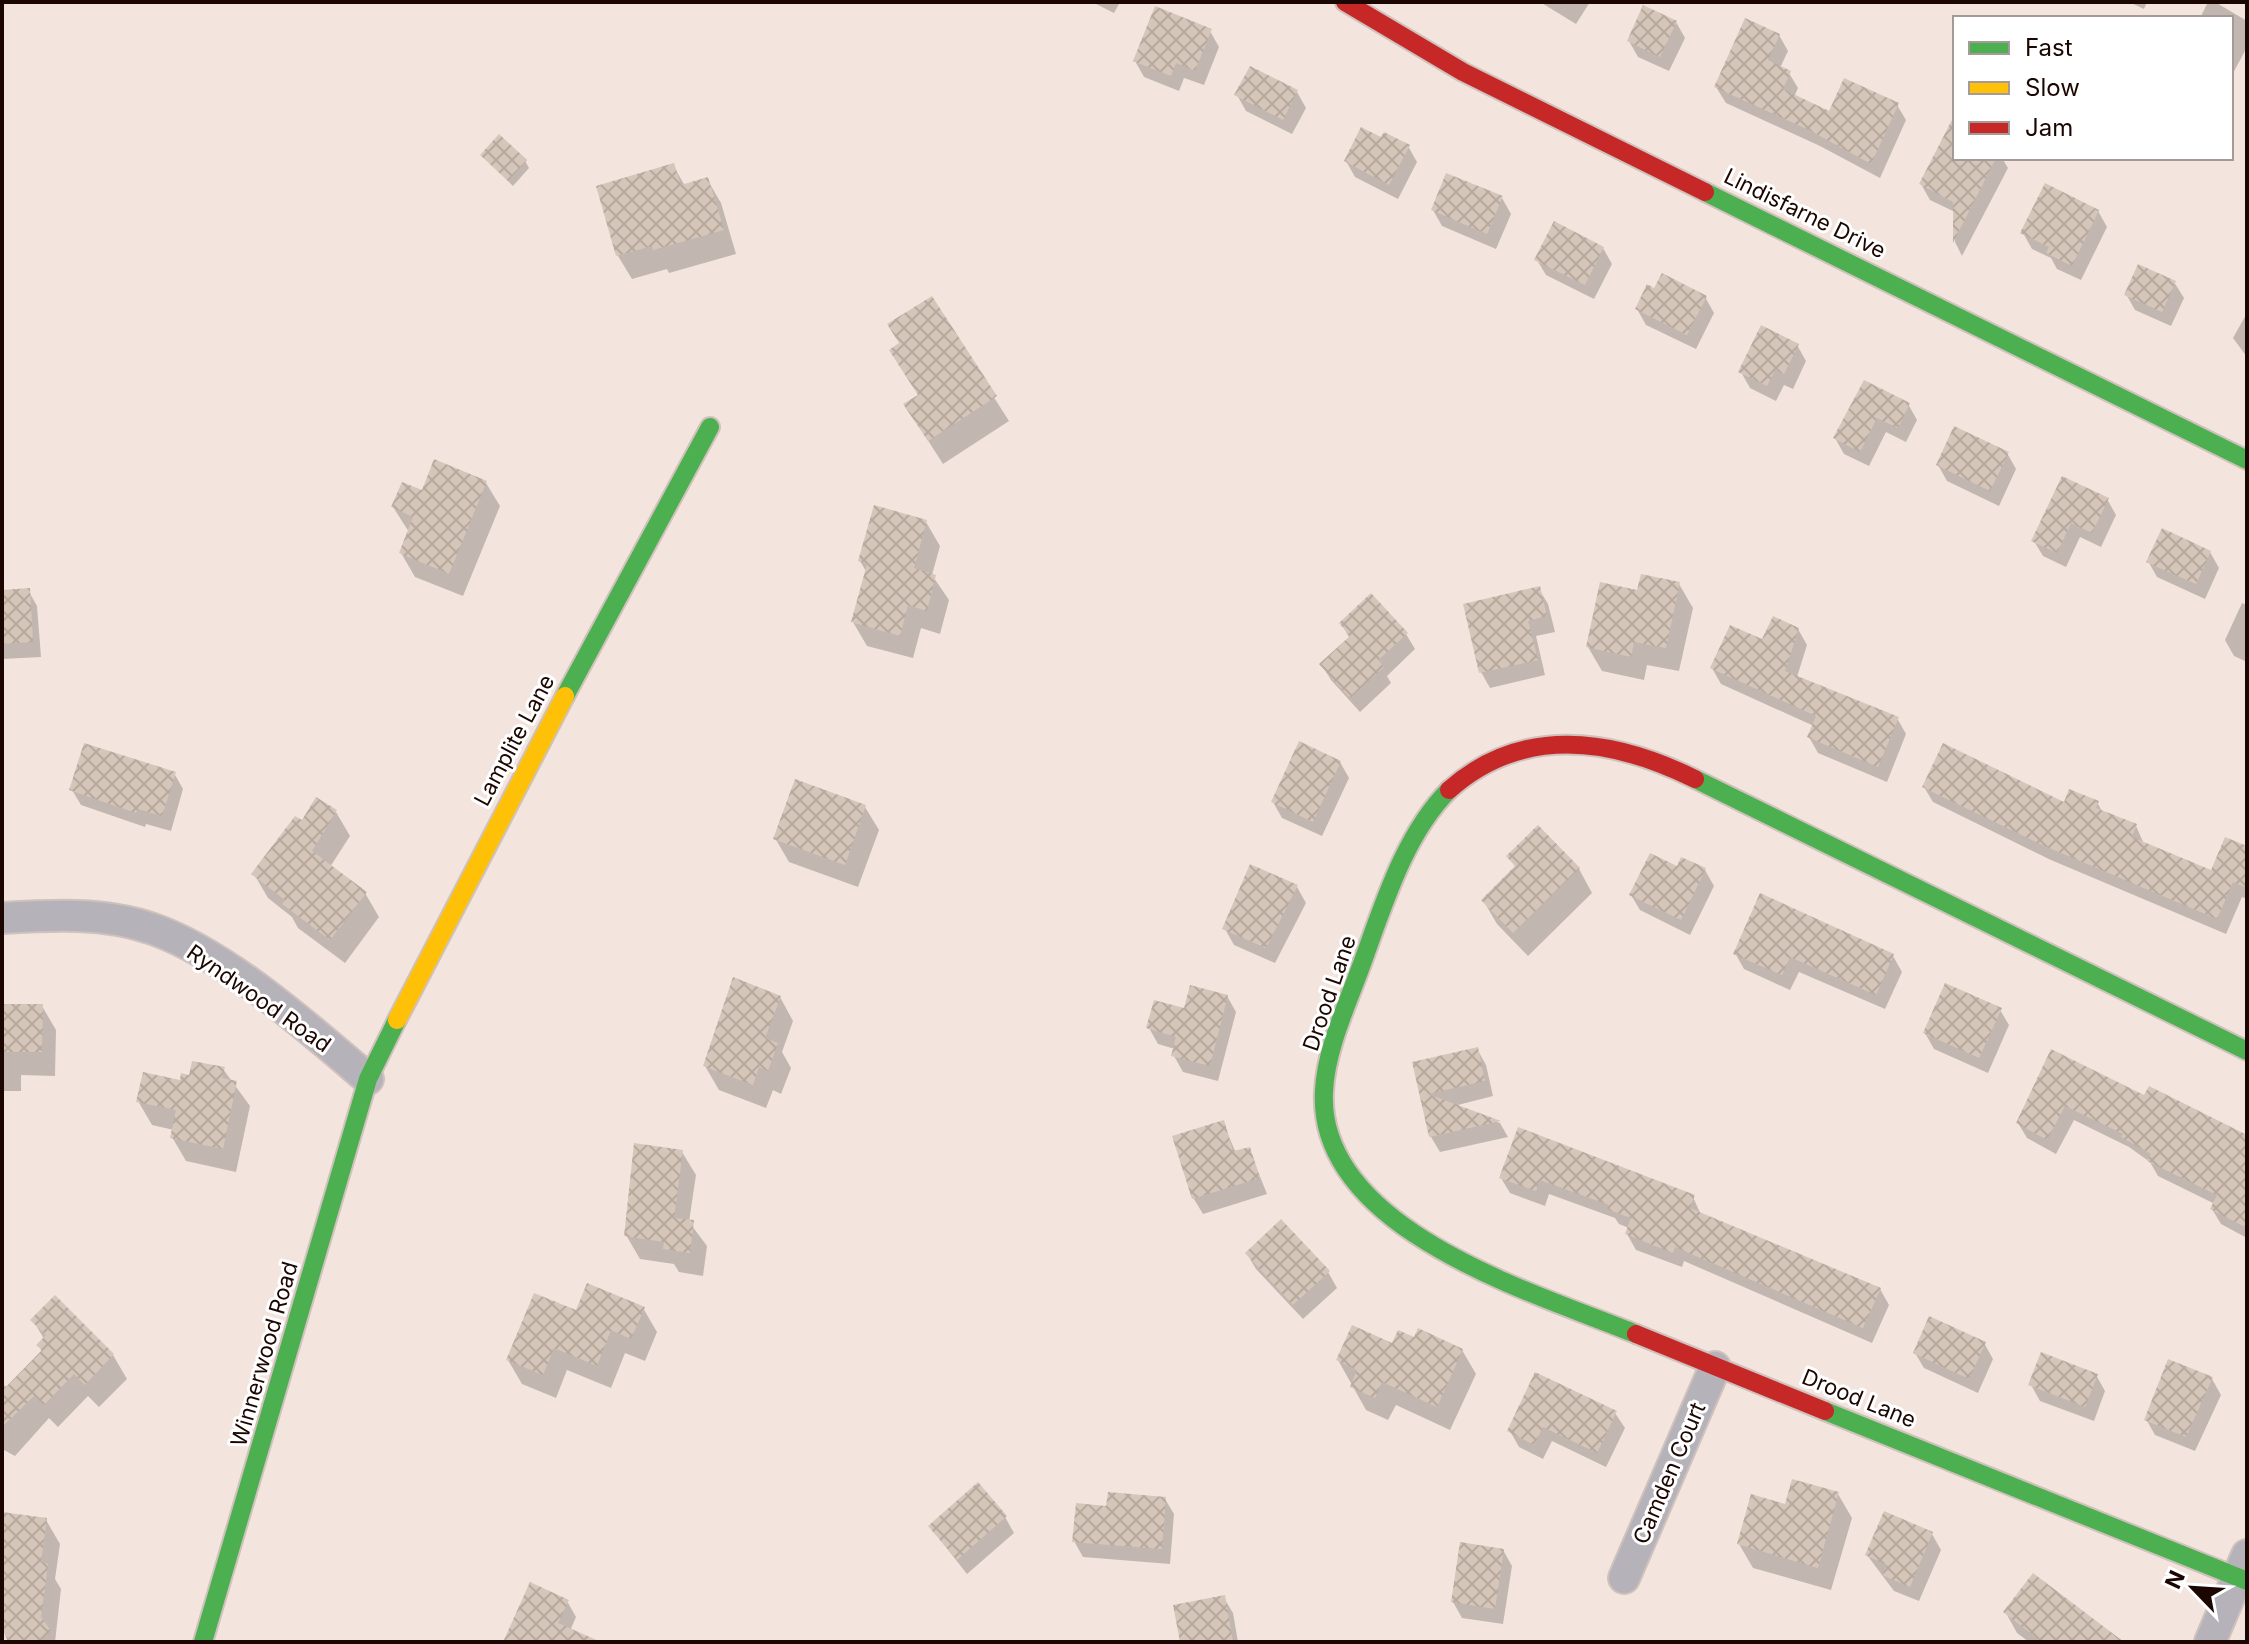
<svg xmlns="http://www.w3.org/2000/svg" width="2249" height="1644" font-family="Inter,sans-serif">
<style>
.shadow{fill:#0003}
.building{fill:url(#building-cross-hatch)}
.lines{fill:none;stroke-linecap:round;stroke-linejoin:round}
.street-casing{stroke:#cfc1bc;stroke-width:34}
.fast-casing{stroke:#cfc1bc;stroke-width:22}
.slow-casing{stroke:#cfc1bc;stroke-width:22}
.jam-casing{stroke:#cfc1bc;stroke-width:22}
.street{stroke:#b5b3b9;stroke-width:30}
.fast{stroke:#4caf50;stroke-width:18}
.slow{stroke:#ffc107;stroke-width:18}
.jam{stroke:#c62828;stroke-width:18}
.labels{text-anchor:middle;stroke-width:6;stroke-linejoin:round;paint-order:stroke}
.street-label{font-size:22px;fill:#1c0601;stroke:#fff}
</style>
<defs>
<pattern id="building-cross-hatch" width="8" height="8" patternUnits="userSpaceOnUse" patternTransform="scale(2)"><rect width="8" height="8" fill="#d6c6ba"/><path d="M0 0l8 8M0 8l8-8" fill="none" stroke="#b7a99e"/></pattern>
</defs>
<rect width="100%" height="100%" fill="#f3e4de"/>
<!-- shadow -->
<path class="shadow" d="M1092 2H1120L1114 13Z
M1540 2H1590L1576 24Z
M2129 2H2147L2144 9Z
M2208 2H2215L2247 21V47L2231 77V18H2200Z
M1676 22 1685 38 1669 71 1638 57 1629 41Z
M1210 31 1219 47 1204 85 1184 78 1179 91 1144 77 1135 61Z
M1779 35 1788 51 1780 68 1789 73 1798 88 1794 97 1830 113 1897 105 1906 120 1880 178 1820 146 1726 103 1716 87Z
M1251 68 1297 92 1306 108 1292 134 1246 111 1237 95Z
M1955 130V158H2002L2008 168 1962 256 1955 242V212L1930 200 1921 184Z
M1382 140 1408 146 1417 162 1398 199 1355 177 1346 161Z
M482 155 525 161 529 168 513 186Z
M673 165 685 186 707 179 721 203 736 254 669 273 667 269 632 279 618 256 598 187Z
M1502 198 1511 214 1496 249 1442 226 1433 210Z
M2098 211 2107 227 2081 280 2057 269 2051 258 2032 249 2023 233Z
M1603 248 1612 264 1594 299 1546 275 1537 260Z
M2174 282 2184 298 2171 326 2135 310 2126 294Z
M1705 297 1714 313 1696 349 1646 325 1637 309Z
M931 299 1009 421 943 464 920 428 919 396 901 344Z
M2247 313V357L2233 338Z
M1797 345 1806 361 1793 389 1784 385 1776 401 1750 388 1741 372Z
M1865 383 1908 404 1917 420 1906 442 1886 432 1869 466 1844 454 1835 438Z
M2007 453 2016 469 1999 506 1947 481 1938 465Z
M486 483 500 506 463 596 415 577 401 553 409 532 393 507 423 493Z
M2107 499 2116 515 2101 547 2080 537 2066 567 2043 556 2034 541Z
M926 522 940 546 932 575 949 600 940 634 921 628 913 658 867 646 853 622 867 573 860 561Z
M2210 552 2219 568 2205 599 2157 577 2148 561Z
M1679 584 1693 608 1679 671 1647 665 1644 680 1602 671 1588 647 1638 592Z
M1539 589 1548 604 1555 632 1536 636 1545 675 1490 688 1481 672Z
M28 590 37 606 41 657 2 659V592Z
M2242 603 2247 605V662L2234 656 2225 640Z
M1341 623 1406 634 1415 649 1387 676 1391 683 1360 712 1331 680 1322 665 1350 639Z
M1798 629 1807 645 1797 677 1897 718 1906 734 1887 782 1818 753 1809 737 1814 726 1721 684 1712 668 1763 642Z
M1340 762 1349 778 1322 836 1282 818 1273 802Z
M174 773 183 789 171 831 146 824 145 827 81 805 72 790Z
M1924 787 2065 805 2097 802 2103 813 2136 826 2144 844 2212 873 2247 848V899L2242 897 2226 934 2051 860 1933 802Z
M865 807 879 830 858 887 789 862 775 838Z
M336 812 350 836 330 867 365 893 379 917 345 963 298 928 292 917 268 898 254 874 302 823Z
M1509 857 1579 869 1592 893 1528 956 1497 924 1483 900 1516 868Z
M1678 869 1705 870 1714 886 1690 935 1640 910 1631 895Z
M1297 887 1306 903 1275 963 1234 945 1225 929Z
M1735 953 1893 956 1902 972 1885 1009 1799 972 1790 990 1744 969Z
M1227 996 1236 1012 1218 1081 1183 1072 1174 1056 1175 1049 1158 1044 1149 1028Z
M780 997 793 1021 782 1052 791 1068 781 1094 773 1090 766 1108 719 1090 705 1066Z
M2 1006H42L56 1030 55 1076 21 1075V1091H2Z
M2000 1010 2009 1025 1988 1073 1934 1049 1925 1033Z
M1477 1049 1486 1065 1493 1096 1454 1106 1500 1123 1508 1137 1440 1152 1431 1137 1415 1063Z
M2052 1052 2145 1097 2247 1138V1238L2221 1224 2212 1209 2215 1204 2158 1176 2150 1162 2129 1147 2074 1120 2056 1154 2027 1138 2018 1123Z
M223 1069 250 1106 236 1172 186 1161 172 1137 174 1130 152 1125 138 1101 191 1078Z
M1223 1123 1236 1153 1249 1149 1267 1194 1203 1214 1194 1199 1175 1137Z
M1519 1130 1693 1197 1701 1215 1880 1289 1889 1305 1872 1343 1684 1261 1682 1267 1636 1250 1627 1234 1629 1228 1619 1224 1615 1218 1549 1194 1545 1206 1510 1193 1501 1178Z
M682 1152 696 1175 689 1222 707 1246 703 1276 679 1272 674 1264 640 1259 626 1235Z
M1247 1254 1328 1272 1337 1288 1303 1319 1256 1269Z
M55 1298 113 1355 127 1379 99 1407 88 1396 58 1427 49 1418 15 1456 2 1449V1384L8 1388 43 1353 38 1345 44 1339 33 1320Z
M643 1308 657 1332 645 1361 625 1353 611 1388 567 1370 556 1398 522 1384 508 1360 577 1313Z
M1984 1343 1993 1359 1978 1393 1924 1368 1915 1353Z
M1393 1346 1462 1350 1476 1374 1450 1430 1396 1405 1388 1420 1366 1410 1338 1360Z
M2169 1362 2212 1379 2221 1395 2195 1451 2155 1435 2146 1419Z
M2096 1375 2105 1391 2094 1421 2040 1401 2031 1385Z
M1615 1413 1625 1428 1606 1467 1552 1441 1543 1459 1519 1447 1510 1431Z
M1838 1494 1852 1518 1831 1590 1753 1568 1739 1544 1786 1506Z
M1165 1499 1174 1514 1170 1564 1083 1557 1074 1541 1108 1508Z
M1005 1517 1014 1533 967 1574 930 1527Z
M46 1520 60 1544 55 1579 61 1589 55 1642H10L2 1629V1526Z
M1932 1534 1941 1550 1919 1601 1894 1591 1867 1555Z
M1503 1550 1512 1566 1503 1624 1462 1618 1453 1602Z
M1224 1598 1233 1613 1238 1642H1182Z
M567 1601 576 1617 570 1631 578 1642H505Z
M2006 1613 2118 1642H2029L2017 1633Z"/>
<!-- building -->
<path class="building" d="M1643 5 1677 21 1660 57 1627 41Z
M1155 6 1212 29 1195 71 1176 63 1171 76 1133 61Z
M1745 18 1780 34 1768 60 1791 71 1783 89 1829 111 1844 78 1899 103 1871 164 1809 130 1714 87Z
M1250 66 1298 90 1283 120 1234 95Z
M1955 114V158H1996L1953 243V202L1919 184Z
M1361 127 1381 137 1384 132 1410 145 1389 185 1344 161Z
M499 134 527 160 508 181 480 155Z
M674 163 681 185 708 177 724 230 653 250 652 246 616 256 596 186Z
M1446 173 1503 196 1487 234 1431 210Z
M2045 183 2099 210 2072 266 2046 253 2049 247 2020 233Z
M1554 221 1604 247 1585 285 1534 260Z
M2138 264 2176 281 2162 312 2124 295Z
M1662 273 1707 296 1687 335 1635 309 1647 284 1654 288Z
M932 296 997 396 928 441 903 404 918 395 889 350 899 343 887 324Z
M1761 325 1799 344 1784 374 1775 370 1767 386 1738 372Z
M1864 380 1910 403 1898 428 1877 418 1860 452 1833 438Z
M1954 426 2009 452 1990 491 1936 465Z
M434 459 487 481 449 574 399 553 413 517 391 507 402 482 422 490Z
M2062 476 2109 498 2092 533 2071 523 2057 553 2031 541Z
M874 505 927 520 914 568 936 575 927 611 908 605 900 636 851 622 867 564 858 561Z
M2162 528 2211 551 2196 584 2146 562Z
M1641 574 1680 582 1666 648 1634 642 1631 657 1586 647 1600 582 1637 590Z
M1540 586 1547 616 1528 621 1538 660 1479 673 1463 604Z
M30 588 33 642 2 644V590Z
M1371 593 1408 633 1378 660 1384 667 1350 698 1319 664 1350 636 1339 623Z
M1773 616 1799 628 1785 671 1899 717 1878 767 1807 737 1816 716 1710 668 1730 625 1762 639Z
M1299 741 1341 761 1313 822 1271 802Z
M84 743 176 772 162 816 138 809 136 813 69 790Z
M1943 743 2064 802 2069 789 2099 801 2096 808 2137 824 2132 837 2211 870 2225 837 2247 846V888L2233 882 2217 919 2040 844 1922 787Z
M795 779 866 805 845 865 773 839Z
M316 797 337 810 312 851 367 892 330 940 282 904 285 900 251 874 295 816 302 820Z
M1538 825 1580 868 1513 933 1481 900 1515 866 1506 856Z
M1650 853 1677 866 1681 857 1706 868 1681 920 1629 895Z
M1250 864 1298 885 1266 948 1222 929Z
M1760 893 1894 954 1876 995 1790 957 1782 975 1733 954Z
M733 977 781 996 765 1038 778 1043 768 1071 759 1067 753 1085 703 1066Z
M1945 983 2002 1008 1979 1058 1923 1033Z
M1190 985 1228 995 1210 1066 1171 1056 1176 1037 1146 1028 1154 1000 1184 1008Z
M2 1004H43L42 1052H2Z
M1478 1047 1485 1081 1428 1094 1501 1121 1429 1137 1412 1062Z
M2051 1049 2144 1095 2149 1086 2247 1135V1228L2210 1209 2217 1195 2147 1161 2151 1154 2121 1137 2123 1134 2065 1106 2047 1140 2016 1123Z
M192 1061 225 1067 222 1078 237 1081 223 1149 170 1138 176 1110 136 1102 143 1072 180 1080 181 1073 189 1075Z
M1224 1120 1233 1151 1250 1147 1260 1178 1192 1199 1172 1136Z
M1518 1127 1695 1195 1690 1208 1881 1288 1863 1328 1675 1247 1673 1253 1625 1234 1631 1218 1607 1209 1609 1205 1540 1180 1536 1191 1499 1178Z
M634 1143 683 1150 674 1218 694 1220 690 1253 663 1249 664 1242 624 1236Z
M1281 1219 1330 1271 1293 1305 1245 1253Z
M587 1283 645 1307 631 1339 611 1330 597 1366 554 1348 543 1375 506 1360 534 1293 576 1310Z
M55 1295 114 1354 85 1385 74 1374 44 1405 34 1396 2 1427V1391L42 1350 36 1345 46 1335 30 1320Z
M1929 1316 1986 1342 1969 1379 1913 1353Z
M1352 1325 1392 1343 1398 1330 1414 1337 1418 1328 1463 1349 1437 1407 1382 1382 1375 1398 1350 1387 1357 1370 1336 1360Z
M2041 1352 2098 1374 2085 1407 2028 1385Z
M2168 1359 2213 1377 2186 1437 2144 1420Z
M1535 1372 1617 1411 1597 1453 1543 1427 1534 1445 1507 1431Z
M1792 1479 1839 1492 1818 1568 1737 1544 1751 1494 1785 1504Z
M978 1482 1007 1516 957 1560 928 1526Z
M1108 1492 1166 1497 1162 1549 1072 1542 1076 1503 1106 1506Z
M1884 1511 1933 1532 1910 1587 1882 1575 1887 1565 1865 1555Z
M2 1512 47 1518 41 1562 48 1564 41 1617 51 1631 39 1642H8L2 1628Z
M1460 1542 1504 1549 1495 1609 1451 1602Z
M2033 1573 2124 1642H2042L2003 1612Z
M530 1582 569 1600 558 1623 601 1642H503Z
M1225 1595 1233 1642H1180L1173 1605Z"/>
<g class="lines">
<defs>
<path id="street" d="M2 918C52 915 105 912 153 929 225 954 310 1029 368 1079
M1624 1578 1715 1367
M2210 1642 2247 1555"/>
<path id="fast" d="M1705 192 2247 460
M565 696 710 427
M1695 779 2247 1051
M1449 790C1403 836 1382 910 1360 969 1346 1007 1326 1050 1324 1091 1316 1230 1536 1293 1636 1334
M1825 1411 2247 1581
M203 1642 368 1079 397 1020"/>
<path id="slow" d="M397 1020 565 696"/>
<path id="jam" d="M1345 2 1463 72 1705 192
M1449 790C1522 725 1612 738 1695 779
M1636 1334 1825 1411"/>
</defs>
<!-- street casing -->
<use href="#street" class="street-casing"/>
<!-- fast casing -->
<use href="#fast" class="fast-casing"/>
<!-- slow casing -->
<use href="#slow" class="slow-casing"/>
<!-- jam casing -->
<use href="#jam" class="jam-casing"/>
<!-- street -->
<use href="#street" class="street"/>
<!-- fast -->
<use href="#fast" class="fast"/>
<!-- slow -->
<use href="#slow" class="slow"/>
<!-- jam -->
<use href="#jam" class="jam"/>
</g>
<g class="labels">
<!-- street labels -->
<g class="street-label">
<text transform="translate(1805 213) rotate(26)" y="8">Lindisfarne Drive</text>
<text transform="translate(514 740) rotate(-62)" y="8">Lamplite Lane</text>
<text transform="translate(1329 993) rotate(-71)" y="8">Drood Lane</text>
<text transform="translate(259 998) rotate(35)" y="8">Ryndwood Road</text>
<text transform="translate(264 1354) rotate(-74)" y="8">Winnerwood Road</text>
<text transform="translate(1859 1398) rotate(22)" y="8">Drood Lane</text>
<text transform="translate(1669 1473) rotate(-67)" y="8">Camden Court</text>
</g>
</g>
<!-- border -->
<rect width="2249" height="1644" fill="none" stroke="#1c0601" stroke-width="8"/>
<!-- legend -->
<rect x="1953" y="16" width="280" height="144" fill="#ffffff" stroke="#a49b99" stroke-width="2"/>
<rect x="1969" y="42" width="40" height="12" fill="#4caf50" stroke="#a49b99" stroke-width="2"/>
<text x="2025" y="56" font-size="24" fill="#1c0601">Fast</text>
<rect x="1969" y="82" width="40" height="12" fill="#ffc107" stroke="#a49b99" stroke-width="2"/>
<text x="2025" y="96" font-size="24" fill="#1c0601">Slow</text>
<rect x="1969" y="122" width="40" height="12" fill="#c62828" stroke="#a49b99" stroke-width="2"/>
<text x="2025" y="136" font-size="24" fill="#1c0601">Jam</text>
<!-- north arrow -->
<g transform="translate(2193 1588) rotate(295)" stroke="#ffffff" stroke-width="6" paint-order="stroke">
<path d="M0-6L14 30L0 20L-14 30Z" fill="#1c0601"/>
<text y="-12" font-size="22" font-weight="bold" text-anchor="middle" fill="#1c0601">N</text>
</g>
</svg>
